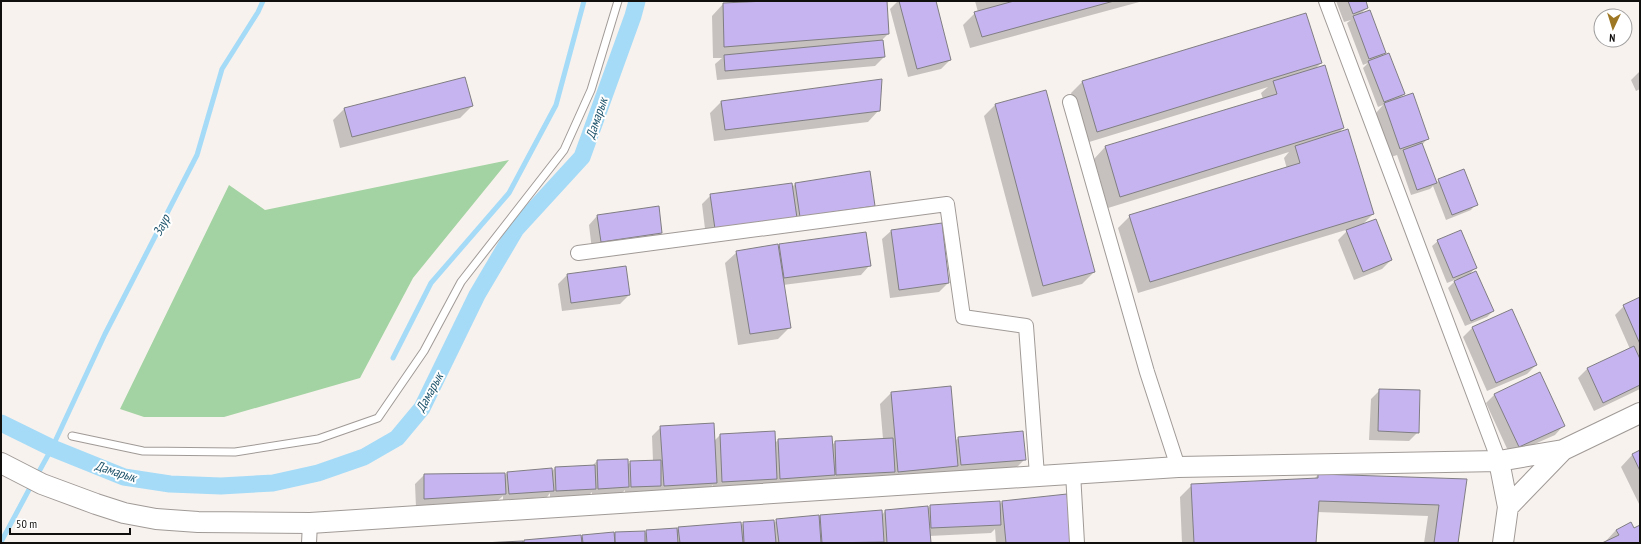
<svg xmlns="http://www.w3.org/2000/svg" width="1641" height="544" font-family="'PT Sans Narrow',sans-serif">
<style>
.green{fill:#a3d3a2}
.shadow{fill:#0003}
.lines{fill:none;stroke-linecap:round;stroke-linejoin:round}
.stream{stroke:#a5dbf7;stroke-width:5}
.canal{stroke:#a5dbf7;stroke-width:17}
.building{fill:#c6b4f0;stroke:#807e83}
.service-casing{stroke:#a09a97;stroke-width:9}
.minor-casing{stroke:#a09a97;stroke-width:16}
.secondary-casing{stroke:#a09a97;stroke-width:22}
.service{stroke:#fff;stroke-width:7}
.minor{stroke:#fff;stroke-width:14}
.secondary{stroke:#fff;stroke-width:20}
.labels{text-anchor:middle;stroke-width:4;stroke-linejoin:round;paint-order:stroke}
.water-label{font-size:13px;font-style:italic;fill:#1d536b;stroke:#fff}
</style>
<rect width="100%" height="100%" fill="#f8f2ee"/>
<!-- green -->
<path class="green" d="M509 160 413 278 360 378 224 417H144L120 409 229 185 265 210Z"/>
<!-- shadow -->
<path class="shadow" d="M788 1H886L888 34 880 42 884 57 875 66 717 80 715 64 722 58H713L712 16 723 4Z
M898 1H935L950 60 941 69 908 77 890 9Z
M975 1H1143L970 48 963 25 975 13 978 12Z
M1336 1H1365L1367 8 1360 14 1385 53 1381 57 1404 94 1399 99 1428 138 1422 145 1436 183 1439 180 1476 204 1471 210 1446 220 1433 186 1430 189 1411 195 1397 155 1391 157 1376 113 1383 105 1378 107 1363 68 1368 63 1363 65 1347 23 1351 20 1344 22Z
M1321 63 1315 69 1343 128 1338 134 1373 214 1361 226 1391 260 1382 269 1354 280 1338 240 1349 229 1138 293 1118 228 1130 216 1287 169 1284 158 1289 152 1108 208 1094 159 1105 147 1263 99 1261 93 1268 87 1086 143 1071 93 1082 82Z
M1640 71V89L1636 91 1631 80Z
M1045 91 1094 272 1082 284 1032 297 984 116 995 105Z
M721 102 879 110 868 122 714 141 710 113Z
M472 106 460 118 340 148 333 120 344 109Z
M795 184 874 205 865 214 706 237 702 204 711 195 792 187Z
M597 216 661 233 652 242 592 250 589 225Z
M891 231 948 283 939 292 890 298 882 239Z
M1438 241 1475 268 1469 275 1493 311 1487 317 1465 326 1448 288 1457 279 1447 283 1432 246Z
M780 245 869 266 861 275 783 285 790 327 778 339 738 345 725 263 737 252 777 247Z
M567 275 629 295 620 304 562 311 558 284Z
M1640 298V389L1594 411 1578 378 1587 369 1630 349 1615 315 1624 306Z
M1512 310 1536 365 1527 374 1487 391 1463 337 1472 328Z
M1380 390 1418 432 1409 441 1369 440 1371 399Z
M891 393 955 441 958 438 1025 459 1016 468 952 474V471L946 477 772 487 771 483 767 488 713 490V485L707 491 625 493V490L622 493 592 494V492L589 495 550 497V493L547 497 503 500V496L496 502 416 507 415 484 424 475 504 476 507 473 551 472 555 468 592 466 597 461 627 465 631 462 653 461 652 436 661 427 714 441 720 435 774 432V444L778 440 832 445 835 442 883 439 880 404Z
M1495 394 1563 426 1555 435 1510 455 1486 403Z
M1640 451V506L1621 467 1632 455Z
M1318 475 1466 480 1457 543H1424L1428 516 1317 512 1315 543H1182L1180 497 1192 485 1313 480Z
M1002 502 1070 543H996L995 529 991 533 929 536 930 543H522L524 541 580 538 583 536 613 535 615 533 644 534 647 531H676L679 528 740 526 744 523 773 524 777 520 818 518 820 516 882 515 885 511 927 510 930 506 999 505Z
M1640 526V543H1604L1616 530 1634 529Z"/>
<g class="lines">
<!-- stream -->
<path class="stream" d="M393 358 431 283 509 193 556 105 584 1
M36 477 52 448 105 334 197 155 222 69 258 12 263 1
M1 542 32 484"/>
<!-- canal -->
<path class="canal" d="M1 423 52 448 124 477 170 484 221 486 273 483 318 473 364 457 397 438 422 408 477 295 516 229 582 157 633 16 637 1"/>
</g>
<!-- building -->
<path class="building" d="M767 1H887L889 34 724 47 723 3Z
M899 1H936L951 60 917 69Z
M1014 1H1114L982 37 974 12Z
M1348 1H1366L1368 8 1353 14Z
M1370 10 1386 53 1369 59 1353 16Z
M1306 13 1322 63 1097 132 1082 81Z
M883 40 885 57 725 71 724 55Z
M1389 53 1405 94 1384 102 1368 61Z
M1325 65 1344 128 1120 197 1105 146 1277 94 1273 81Z
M465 77 473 106 352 137 344 108Z
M882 79 880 111 725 130 721 101Z
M1046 90 1095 272 1043 286 995 104Z
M1413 93 1429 139 1400 149 1384 103Z
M1348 129 1374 214 1150 282 1129 215 1300 163 1295 146Z
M1422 143 1437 183 1417 190 1403 150Z
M1464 169 1478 205 1452 215 1438 179Z
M870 171 875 206 800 217 795 183Z
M792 183 797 218 715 229 710 194Z
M659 206 662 233 601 242 597 215Z
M1376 219 1392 260 1363 272 1346 230Z
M942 223 949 283 899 290 891 230Z
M1461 230 1477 268 1453 278 1437 240Z
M866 232 871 266 784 278 779 244Z
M778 244 791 328 750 334 736 251Z
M626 266 630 295 571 303 567 274Z
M1476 271 1494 311 1471 321 1454 281Z
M1640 297V344L1623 305Z
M1512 309 1537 365 1496 383 1472 327Z
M1634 346 1640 359V385L1603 403 1587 368Z
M1540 372 1565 426 1519 447 1494 394Z
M951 386 958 466 898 472 891 392Z
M1379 389 1420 390 1419 433 1378 431Z
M714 423 717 483 664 486 660 426Z
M775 431 777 479 722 482 720 434Z
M1023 431 1026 460 961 465 958 437Z
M832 436 835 475 780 479 778 439Z
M893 438 895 472 836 475 835 441Z
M1640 450V471L1632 454Z
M628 459 629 487 598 489 597 460Z
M661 460V486L631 487 630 461Z
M595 465 596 489 556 491 555 467Z
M552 468 554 491 509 494 507 472Z
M505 473 506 494 424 499V474Z
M1318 474 1467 479 1458 543H1434L1439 505 1319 501 1316 543H1194L1191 484 1318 478Z
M1067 494 1072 543H1006L1002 501Z
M1000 501 1001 525 931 528 930 505Z
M928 506 931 543H887L885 510Z
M882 510 884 542 822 543 820 515Z
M819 515 821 543H779L776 519Z
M774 520 776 543H744L743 522Z
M741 522 743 543H680L678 527Z
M1631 522 1634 528 1640 525V543H1602L1619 535 1616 530Z
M677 528 678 543H647L646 530Z
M645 531V543H615V532Z
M614 532 615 543H583L582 535Z
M581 535 582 543H524V540Z
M523 541V543H482Z"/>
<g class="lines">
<defs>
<path id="service" d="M72 436 143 451 235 452 318 439 378 418 424 351 461 282 564 150 591 90 618 1"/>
<path id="minor" d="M1326 1 1499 461
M1070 102 1147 372 1178 467
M578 253 947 204 963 317 1026 326 1037 475
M1073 473 1077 543
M309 543 310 523"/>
<path id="secondary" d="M1 463 42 484 96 504 124 513 156 519 198 522 310 523 1178 467 1499 461
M1508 507 1563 450
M1503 543 1508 507 1499 461 1563 450 1640 413"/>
</defs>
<!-- service casing -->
<use href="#service" class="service-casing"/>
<!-- minor casing -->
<use href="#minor" class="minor-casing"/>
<!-- secondary casing -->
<use href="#secondary" class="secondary-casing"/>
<!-- service -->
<use href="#service" class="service"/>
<!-- minor -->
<use href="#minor" class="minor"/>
<!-- secondary -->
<use href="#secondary" class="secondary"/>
</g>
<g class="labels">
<!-- water labels -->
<g class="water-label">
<text transform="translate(596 118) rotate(-71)" y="5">Дамарык</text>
<text transform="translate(161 225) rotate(-63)" y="5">Заур</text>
<text transform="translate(429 392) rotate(-61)" y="5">Дамарык</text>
<text transform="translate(116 471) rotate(18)" y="5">Дамарык</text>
</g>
</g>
<!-- border -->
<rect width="1641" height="544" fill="none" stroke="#110f0e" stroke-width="4"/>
<!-- north arrow -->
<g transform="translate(1613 28) rotate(184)"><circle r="19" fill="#ffffff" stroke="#a09f9f"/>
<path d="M0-3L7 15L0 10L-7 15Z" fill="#9d7723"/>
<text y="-6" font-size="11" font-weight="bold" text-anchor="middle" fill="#110f0e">N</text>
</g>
<!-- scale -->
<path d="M10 528v6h120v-6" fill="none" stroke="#110f0e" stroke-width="2"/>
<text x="16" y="528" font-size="12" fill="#110f0e" stroke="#ffffff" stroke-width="3" paint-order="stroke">50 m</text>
</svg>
